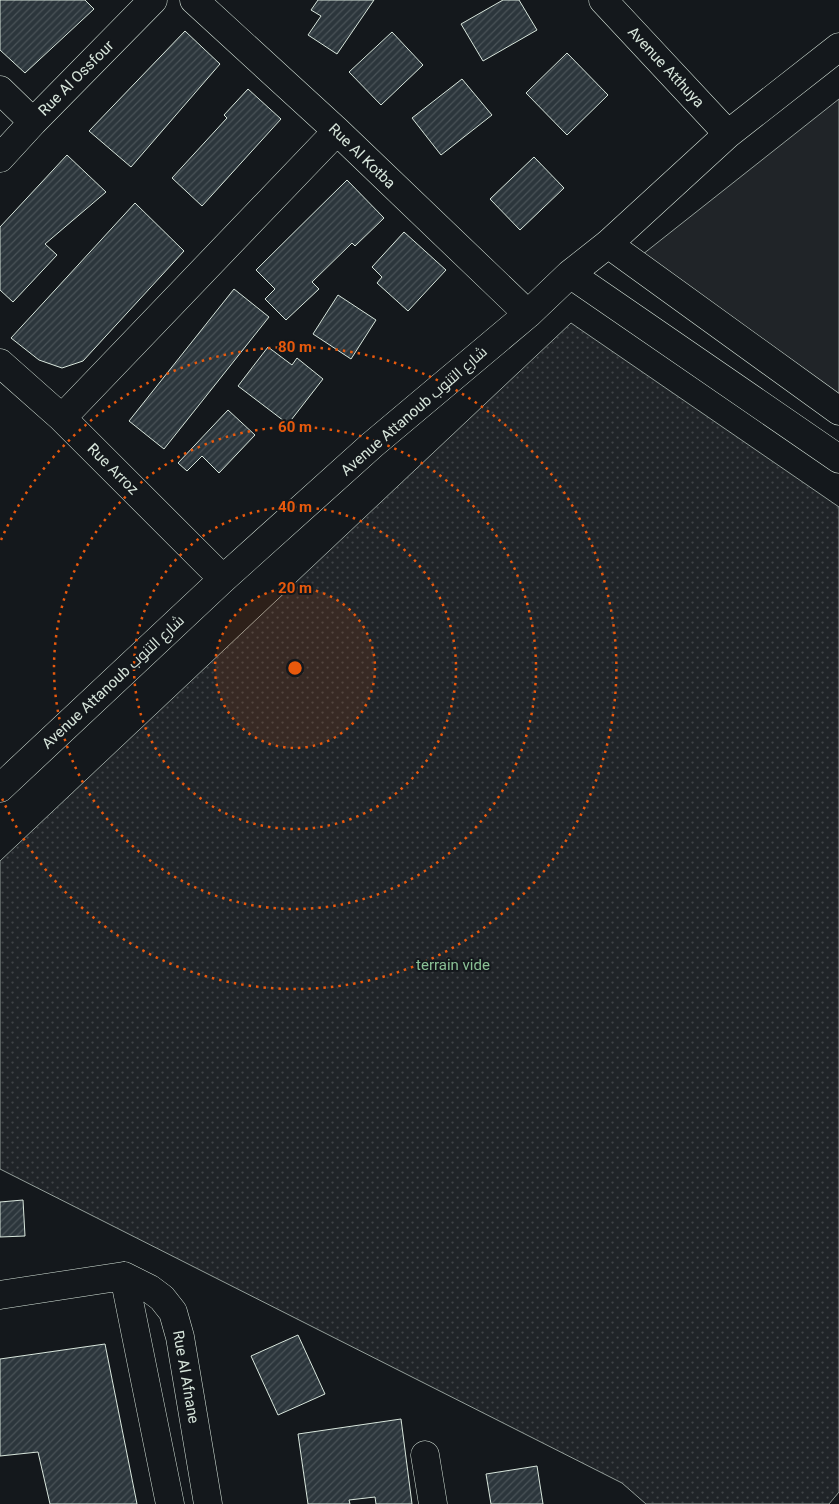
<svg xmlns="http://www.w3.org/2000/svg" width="839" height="1504" font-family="Roboto,Cairo,sans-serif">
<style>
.grass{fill:#202428;stroke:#939e99}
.park{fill:url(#park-dots);stroke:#939e99}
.building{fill:url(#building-hatch);stroke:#d8e6dc}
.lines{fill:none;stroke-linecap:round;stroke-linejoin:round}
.minor-casing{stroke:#d8e6dc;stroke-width:29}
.minor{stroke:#14181c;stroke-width:28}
.ring{fill:none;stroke:#e8590c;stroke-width:2.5;stroke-dasharray:2.5 5}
.labels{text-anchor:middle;stroke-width:4;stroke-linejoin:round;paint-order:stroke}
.street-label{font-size:15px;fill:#d8e6dc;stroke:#14181c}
.park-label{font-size:15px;fill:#8ac095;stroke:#14181c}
.centre{fill:#e8590c;stroke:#14181c;stroke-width:2.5}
.ring-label{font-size:15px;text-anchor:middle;font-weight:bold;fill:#e8590c;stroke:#14181c;stroke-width:4;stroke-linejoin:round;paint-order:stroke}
</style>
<defs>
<pattern id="park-dots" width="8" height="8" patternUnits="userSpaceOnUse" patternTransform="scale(1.25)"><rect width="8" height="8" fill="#202428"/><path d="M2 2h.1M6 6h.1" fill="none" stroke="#404447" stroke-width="1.8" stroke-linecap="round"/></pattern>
<pattern id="building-hatch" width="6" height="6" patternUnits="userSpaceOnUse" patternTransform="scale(1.25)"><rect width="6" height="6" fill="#2c363c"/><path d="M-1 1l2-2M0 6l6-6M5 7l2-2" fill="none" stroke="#4a5358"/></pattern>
</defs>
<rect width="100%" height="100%" fill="#14181c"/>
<!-- grass -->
<path class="grass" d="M839 99V414L633 262Z"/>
<!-- park -->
<path class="park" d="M571 323 839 507V1492L829 1504H646L622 1483 0 1169V861Z"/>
<!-- building -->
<path class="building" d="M0 0H85L94 9 25 73 0 50Z
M318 0H374L337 54 308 35 321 16 311 10Z
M503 0H519L537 30 483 61 461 24Z
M185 31 220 64 131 167 89 131Z
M392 32 423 65 381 105 349 72Z
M567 53 608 95 567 135 526 93Z
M462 79 492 115 441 155 412 118Z
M248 89 281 119 202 206 172 178 227 118 224 115Z
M67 155 106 192 45 244 57 255 13 302 0 290V227Z
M534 157 564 188 520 230 490 199Z
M347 180 384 218 355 246 352 243 312 282 319 289 286 320 265 299 275 289 256 270Z
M135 203 184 251 83 361 62 368 39 360 11 338Z
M404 232 446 270 408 311 377 283 382 277 372 267Z
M234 289 269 317 164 449 129 421Z
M338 295 376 320 351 359 313 334Z
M268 347 292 365 297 358 323 379 288 424 238 386Z
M228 410 255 435 219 473 202 456 187 471 178 463Z
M23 1200 25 1236 0 1237V1202Z
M298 1335 325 1394 278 1415 251 1356Z
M105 1344 137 1504H50L38 1452 0 1456V1359Z
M401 1419 412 1504H376L375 1497 349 1500 350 1504H308L298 1434Z
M537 1466 543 1504H491L486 1474Z"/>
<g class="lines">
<defs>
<path id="minor" d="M194 0 337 131 528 314
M603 0 728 134
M0 90 33 122
M0 158 33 122 153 0
M608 244 839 411
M570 274 839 459
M0 363 62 418 223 579
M62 418 337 131
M0 788 223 579 372 445 528 314 570 274 608 244 728 134 839 47
M124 1276 170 1504
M0 1295 124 1276 150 1289 162 1298 173 1312 180 1337 208 1504
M425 1455 433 1504"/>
</defs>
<!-- minor casing -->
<use href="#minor" class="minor-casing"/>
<!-- minor -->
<use href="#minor" class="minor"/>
</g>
<!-- distance rings -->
<circle cx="295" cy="668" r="80" fill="#e8590c" fill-opacity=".12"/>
<g class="ring">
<circle cx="295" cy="668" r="80"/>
<circle cx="295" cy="668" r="161"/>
<circle cx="295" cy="668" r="241"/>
<path d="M1 540A321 321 0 1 1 1 796"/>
</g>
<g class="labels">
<!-- street labels -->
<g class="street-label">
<text transform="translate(666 67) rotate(47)" y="5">Avenue Atthuya</text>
<text transform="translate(76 78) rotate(-45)" y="5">Rue Al Ossfour</text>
<text transform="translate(362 156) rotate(44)" y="5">Rue Al Kotba</text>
<text transform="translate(414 411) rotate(-41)" y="5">Avenue Attanoub شارع التنوب</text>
<text transform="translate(113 469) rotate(45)" y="5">Rue Arroz</text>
<text transform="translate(113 682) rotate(-43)" y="5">Avenue Attanoub شارع التنوب</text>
<text transform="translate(186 1377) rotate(80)" y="5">Rue Al Afnane</text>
</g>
<!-- park labels -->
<g class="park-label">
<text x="453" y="970">terrain vide</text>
</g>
</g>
<circle cx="295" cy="668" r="8" class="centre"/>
<g class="ring-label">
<text x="295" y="352">80 m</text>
<text x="295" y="432">60 m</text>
<text x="295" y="512">40 m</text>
<text x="295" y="593">20 m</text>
</g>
</svg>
